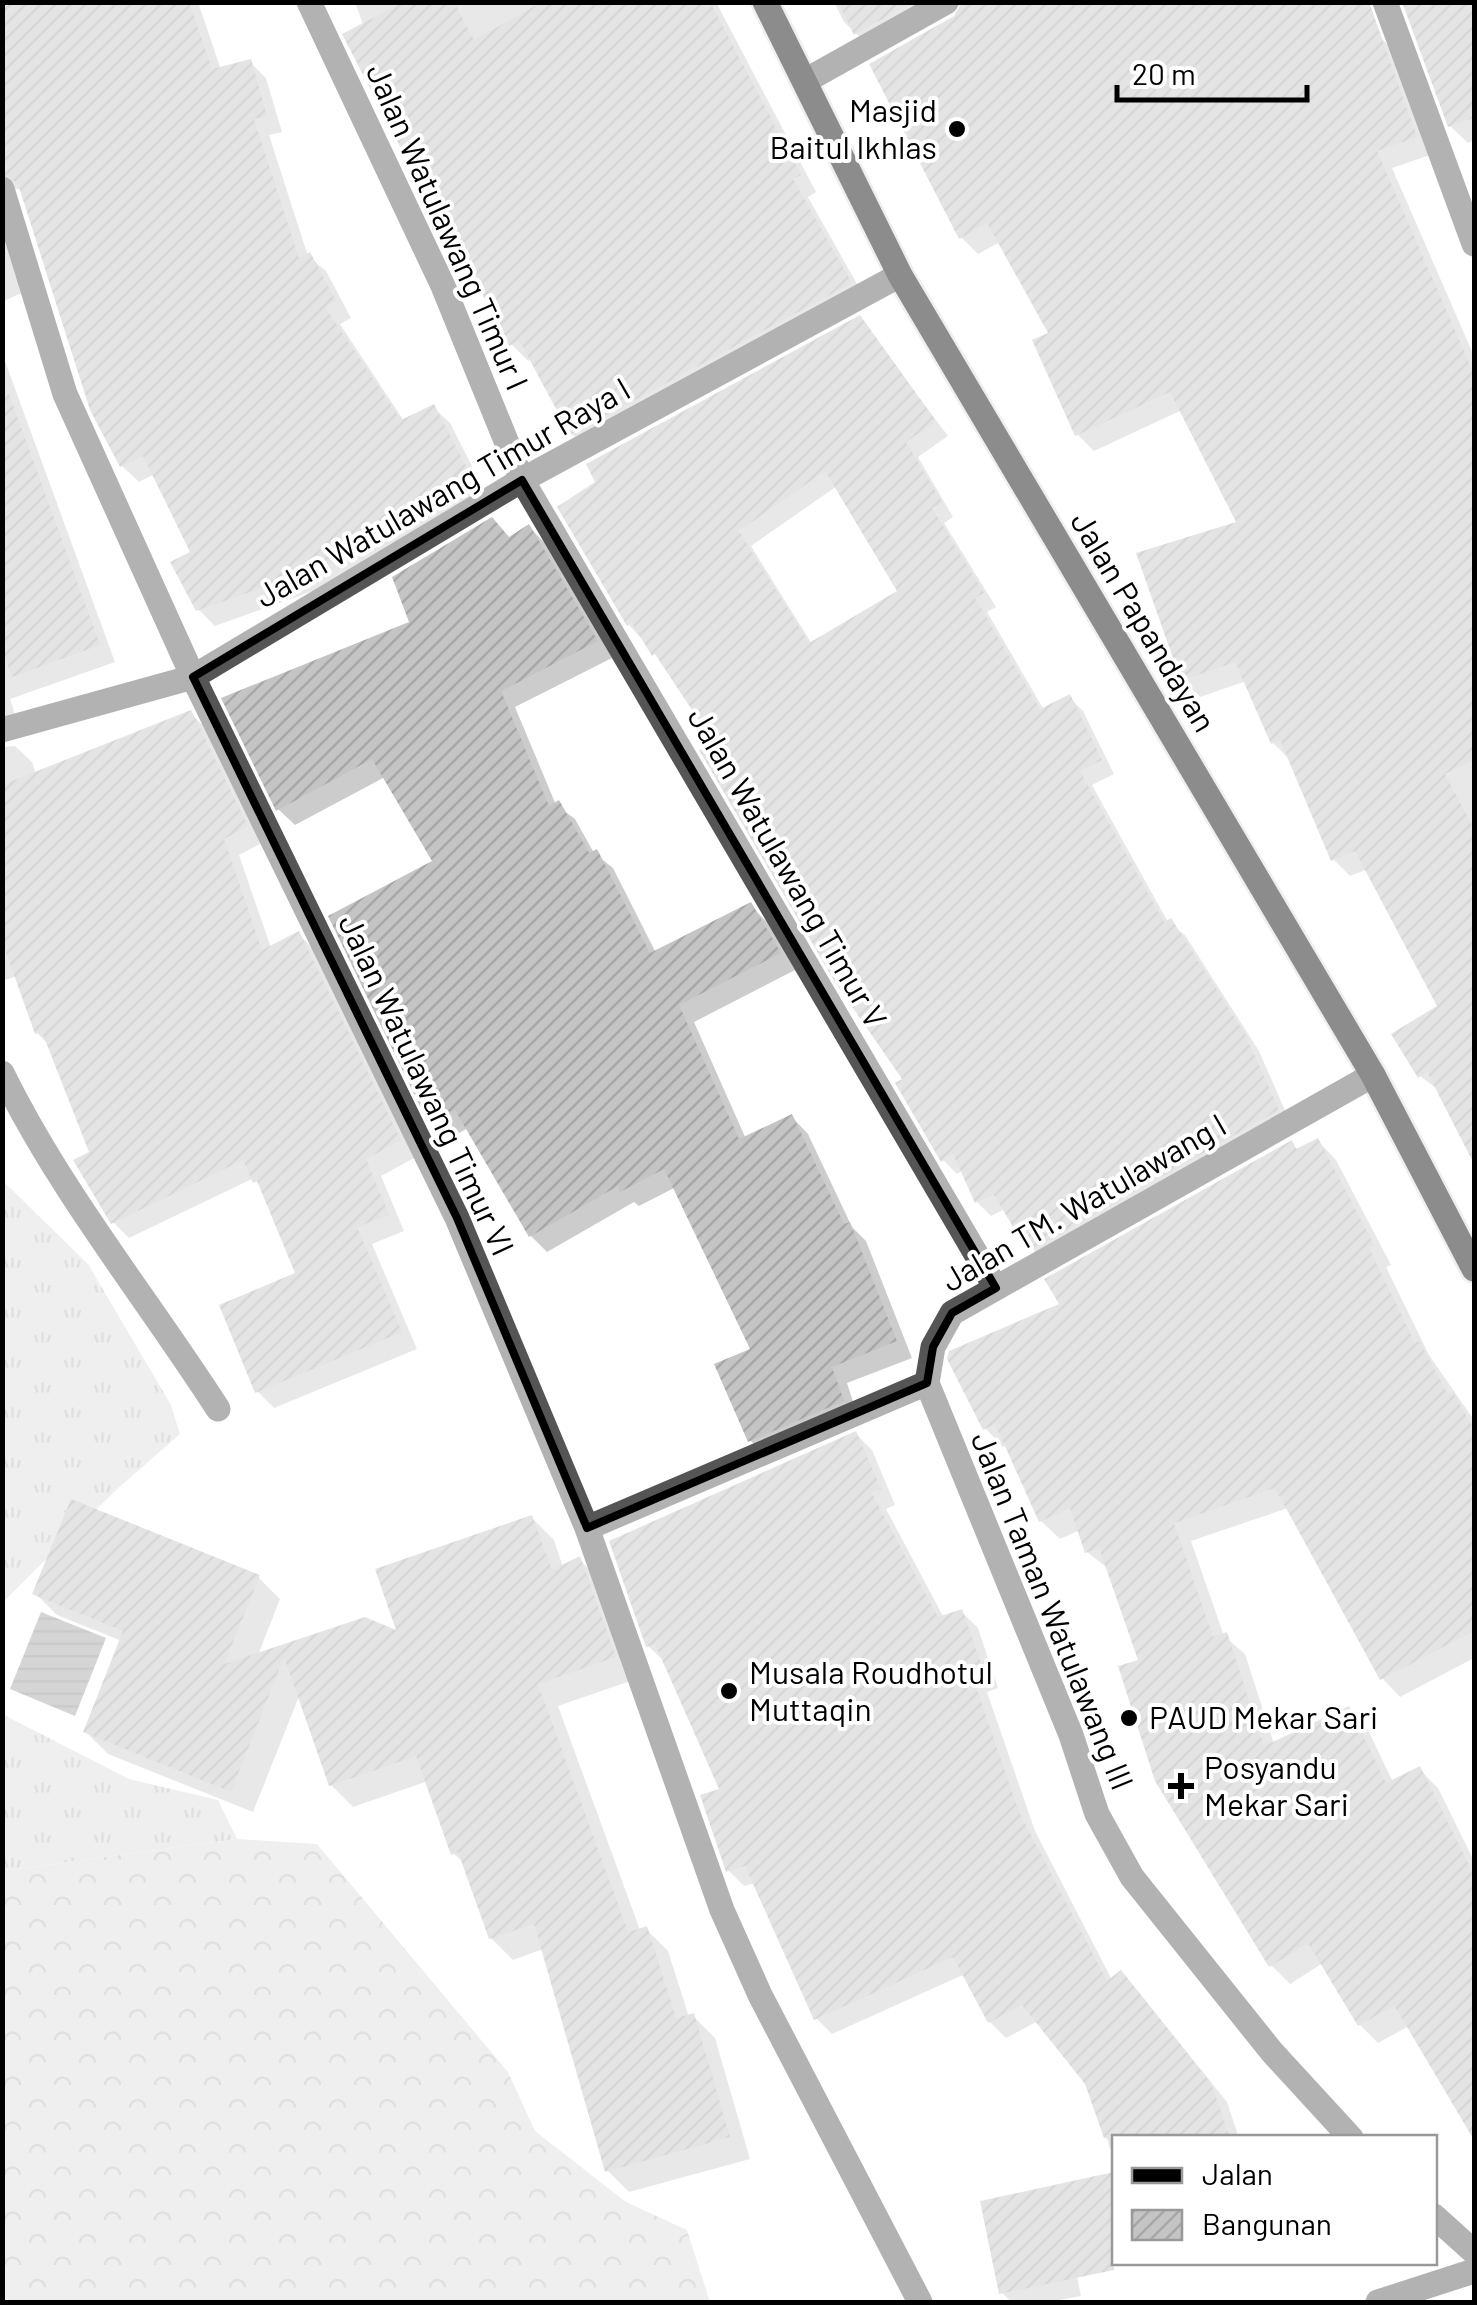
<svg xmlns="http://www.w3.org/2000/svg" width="1477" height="2305" font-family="Barlow,sans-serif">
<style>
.grass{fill:url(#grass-tufts)}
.forest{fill:url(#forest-crowns)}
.water{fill:url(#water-rules)}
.shadow{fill:#0003;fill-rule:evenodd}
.building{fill:url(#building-hatch);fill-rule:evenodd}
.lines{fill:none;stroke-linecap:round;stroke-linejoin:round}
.major-casing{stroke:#dbdbdb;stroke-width:30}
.minor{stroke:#555;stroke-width:25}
.major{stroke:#000;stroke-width:25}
.marked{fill:none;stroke:#000;stroke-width:8;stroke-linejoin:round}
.poi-dot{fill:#000;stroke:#fff;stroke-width:4}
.labels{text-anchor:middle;stroke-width:8;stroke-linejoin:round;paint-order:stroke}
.poi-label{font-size:32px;fill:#000;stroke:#fff;text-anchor:start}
.street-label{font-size:32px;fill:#000;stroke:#fff}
</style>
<defs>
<pattern id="grass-tufts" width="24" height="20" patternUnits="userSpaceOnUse" patternTransform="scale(2.5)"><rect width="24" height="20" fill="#dcdcdc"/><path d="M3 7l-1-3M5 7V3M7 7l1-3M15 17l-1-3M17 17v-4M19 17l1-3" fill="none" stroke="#bbb"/></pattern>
<pattern id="forest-crowns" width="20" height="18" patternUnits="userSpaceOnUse" patternTransform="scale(2.5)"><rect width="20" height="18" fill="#dcdcdc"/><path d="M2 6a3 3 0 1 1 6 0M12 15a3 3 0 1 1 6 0" fill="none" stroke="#bbb"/></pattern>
<pattern id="water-rules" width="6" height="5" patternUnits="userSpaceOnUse" patternTransform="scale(2.5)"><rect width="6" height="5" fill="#a3a3a3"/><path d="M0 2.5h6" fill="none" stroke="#8b8b8b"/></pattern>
<pattern id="building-hatch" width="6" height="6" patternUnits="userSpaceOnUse" patternTransform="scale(2.5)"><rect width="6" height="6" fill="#c4c4c4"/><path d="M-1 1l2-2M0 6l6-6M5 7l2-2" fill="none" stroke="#a7a7a7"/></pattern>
</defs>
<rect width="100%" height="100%" fill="#fff"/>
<!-- grass -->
<path class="grass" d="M2 1180 88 1264 171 1405 180 1434 116 1490 3 1602Z
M2 1714 129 1779 218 1800 237 1839 3 1871Z"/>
<!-- forest -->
<path class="forest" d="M237 1839 317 1844 508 2072 535 2131 626 2202 687 2230 710 2302H3V1871Z"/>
<!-- water -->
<path class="water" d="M41 1612 106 1638 75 1716 10 1689Z"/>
<!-- shadow -->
<path class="shadow" d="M2 2H198L221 70 250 62 266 78 282 132 269 135 308 256 326 271 351 318 340 324 404 421 433 407 450 423 492 505 397 561 215 626 198 609 193 553 155 474 139 482 122 466 22 189H13L2 207Z
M355 2H716L816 192 808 197 866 300 589 451 572 434 532 359 528 361 511 344 430 185 414 168Z
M834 2H974L1378 35 1395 52 1433 154 1392 168 1474 356V1135L1471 1136 1440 1091 1420 1076 1440 1007 1368 869 1350 876 1333 859 1290 760 1273 743 1246 681 1200 697 1183 680 1239 523 1182 410 1094 451 1077 434 1051 334 1000 242 978 254 961 237 956 18 963 4 873 50 844 22Z
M1430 2H1474V140L1468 143 1450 126Z
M2 214 26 291 2 302Z
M859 318 948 436 918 457 953 517 944 523 996 607 987 612 1044 710 1069 697 1083 711 1114 774 1092 785 1168 922 1185 935 1259 1051 1291 1124 1044 1264 1005 1209 991 1216 977 1202 963 1170 957 1174 943 1160 906 1080 716 743 667 667 629 625ZM837 486 901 592 812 644 751 546Z
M2 353 115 662 10 699 20 729 6 736 3 747 15 746 32 762 36 774 190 713 207 729 262 843 239 855 271 948 298 934 315 950 416 1157 381 1176 404 1231 372 1244 417 1349 274 1408 257 1391 298 1274 264 1190 254 1178 129 1238 113 1222 92 1153 51 1047 37 1033 17 976 2 981Z
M529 527 545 543 612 658 515 707 556 805 575 819 594 853 613 868 656 953 750 905 767 922 795 970 694 1022 746 1139 792 1117 808 1134 852 1227 866 1241 912 1358 847 1383 858 1417 766 1457 750 1440 754 1350 676 1187 639 1206 634 1202 547 1252 531 1236 468 1128 448 1139 432 1123 435 862 385 777 295 825 278 809 413 624Z
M1318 1141 1336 1160 1391 1265 1386 1267 1429 1355 1474 1420V1658L1400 1697 1382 1678 1288 1508 1191 1541 1224 1636 1245 1654 1274 1744 1349 1709 1367 1728 1393 1782 1419 1769 1438 1788 1474 1861V2135L1409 2026 1378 2043 1360 2025 1323 1963 1290 1984 1271 1965 1141 1662 1109 1569 1087 1552 1080 1530 1060 1539 1041 1521 1007 1445 1003 1447 985 1428 1062 1305 1291 1143 1299 1151Z
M856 1434 872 1450 895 1505 886 1509 944 1618 962 1612 978 1628 998 1688 987 1692 1035 1831 1112 1980 1136 1989 1227 2102 1239 2138H1114V2159L1087 2082 1038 2021 1006 2038 990 2022 965 1974 832 2034 816 2018 756 1883 744 1886 728 1870 722 1791 666 1663 648 1646Z
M532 1518 554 1540 563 1567 579 1559 601 1581 636 1679 558 1706 640 1930 646 1929 668 1951 689 2017 693 2016 715 2038 750 2159 629 2192 607 2170 543 1949 513 1960 491 1938 466 1865 453 1853 428 1781 353 1807 331 1785 300 1694 253 1812 108 1754 86 1732 122 1641 57 1615 35 1593 258 1577 280 1599 258 1655 400 1634Z
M1114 2174V2256L1075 2267 1081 2296 1048 2302H1012L1002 2293 983 2203Z"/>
<!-- building -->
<path class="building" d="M2 2H189L212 69 251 59 267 116 254 119 299 258 310 252 336 301 325 307 401 420 434 404 477 488 381 546 196 611 170 562 190 552 143 456 120 467 90 410 18 184 2 173Z
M404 2H454L474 40 542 2H710L801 175 793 179 852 283 570 435 519 340 509 346 418 168 412 170 342 34Z
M838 2H912L854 35Z
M962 2H1369L1417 137 1377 151 1474 374V760L1445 774 1474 829V1164L1427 1072 1418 1078 1391 1034 1437 1006 1355 851 1331 861 1280 740 1271 744 1235 662 1181 681 1136 553 1236 522 1170 392 1075 436 1032 340 1048 333 987 223 959 239 869 64 954 16Z
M1402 2H1474V118L1448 127Z
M860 315 936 421 906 442 942 502 932 508 984 593 975 598 1040 709 1070 694 1102 760 1080 771 1164 922 1171 918 1245 1034 1279 1110 1028 1252 994 1195 975 1203 953 1154 941 1162 895 1083 902 1079 835 982 699 750 713 742 655 654 652 656 632 623 627 626 557 507 595 482 586 464ZM825 471 897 591 809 643 739 531Z
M9 394 100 645 12 677 2 649V395Z
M492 517 509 537 529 524 598 641 501 691 549 806 559 800 589 853 597 849 650 953 751 902 781 953 679 1005 739 1139 792 1114 844 1224 850 1222 897 1341 832 1367 844 1401 748 1442 714 1364 750 1349 664 1169 620 1192 618 1186 529 1237 455 1110 429 1125 328 916 432 861 372 759 276 811 221 698 409 622 392 577Z
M191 710 248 826 224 839 262 950 299 931 401 1140 366 1159 389 1215 357 1227 402 1332 255 1393 219 1305 295 1273 257 1181 253 1183 243 1160 111 1224 73 1160 89 1152 42 1032 35 1034 2 941V785Z
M1318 1138 1374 1245 1369 1248 1415 1343 1419 1341 1448 1394 1453 1392 1474 1429V1631L1380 1680 1275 1488 1174 1523 1213 1637 1227 1632 1264 1746 1349 1706 1386 1783 1420 1766 1474 1875V2140L1394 2005 1358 2026 1308 1943 1269 1967 1155 1781 1118 1666 1138 1660 1099 1548 1085 1553 1070 1508 1039 1522 995 1424 983 1430 947 1359 949 1351 1059 1304 1044 1279 1292 1140 1296 1149Z
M856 1431 881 1489 871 1492 938 1617 962 1609 984 1672 972 1675 1019 1812 1107 1981 1121 1970 1211 2083 1230 2138H1104L1085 2084 1022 2005 988 2023 953 1957 814 2020 745 1866 726 1872 700 1795 719 1789 655 1644 646 1647 609 1541Z
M71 1499 260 1575 224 1664 365 1617 396 1630 375 1569 532 1515 552 1570 580 1556 616 1657 538 1684 628 1932 647 1926 676 2018 694 2013 730 2137 605 2172 534 1924 489 1939 458 1852 451 1855 416 1756 329 1786 284 1657 231 1792 83 1732 123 1631 32 1594Z
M1114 2172V2270L999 2294 980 2201Z"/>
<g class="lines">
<defs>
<path id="major" d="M765 2 900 275 1373 1075 1474 1269"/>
</defs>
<!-- major casing -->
<use href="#major" class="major-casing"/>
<!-- minor -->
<path class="minor" d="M309 2 443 286 522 480 996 1288
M1385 2 1474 244
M805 81 946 2
M2 189 65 394 193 677 457 1218 587 1528 722 1910 760 1995 920 2302
M2 730 193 677 522 480 900 275
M2 1073C61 1193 146 1297 218 1409
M927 1383 1071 1735 1097 1814 1132 1877 1272 2052 1351 2138
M587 1528 927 1383 933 1347 952 1313 1373 1075
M1434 2216 1474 2252
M1378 2302 1474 2271"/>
<!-- major -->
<use href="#major" class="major"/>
</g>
<!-- marked area -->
<path d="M0 0H1477V2305H0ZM522 480 996 1288 952 1313 933 1347 927 1383 587 1528 457 1218 193 677Z" fill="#fff" fill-opacity=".55" fill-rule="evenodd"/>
<path class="marked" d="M522 480 996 1288 952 1313 933 1347 927 1383 587 1528 457 1218 193 677Z"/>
<!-- markers -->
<g class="poi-dot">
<circle cx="957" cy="129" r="10"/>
<circle cx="729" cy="1691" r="10"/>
<circle cx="1129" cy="1718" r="10"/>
<path d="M1176 1771h10v10h10v10h-10v10h-10v-10h-10v-10h10z"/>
</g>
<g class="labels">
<!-- poi labels -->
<g class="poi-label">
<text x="937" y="122" text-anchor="end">Masjid<tspan x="937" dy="37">Baitul Ikhlas</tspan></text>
<text x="749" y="1684">Musala Roudhotul<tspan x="749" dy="37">Muttaqin</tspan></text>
<text x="1149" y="1729">PAUD Mekar Sari</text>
<text x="1204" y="1779">Posyandu<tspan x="1204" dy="37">Mekar Sari</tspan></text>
</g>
<!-- street labels -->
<g class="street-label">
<text transform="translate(447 227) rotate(66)" y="11">Jalan Watulawang Timur I</text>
<text transform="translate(443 493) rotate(-30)" y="11">Jalan Watulawang Timur Raya I</text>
<text transform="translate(1143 622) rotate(59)" y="11">Jalan Papandayan</text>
<text transform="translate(787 868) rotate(60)" y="11">Jalan Watulawang Timur V</text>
<text transform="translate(426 1085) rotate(65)" y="11">Jalan Watulawang Timur VI</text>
<text transform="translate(1084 1203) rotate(-30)" y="11">Jalan TM. Watulawang I</text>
<text transform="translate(1052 1611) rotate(68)" y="11">Jalan Taman Watulawang III</text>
</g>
</g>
<!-- border -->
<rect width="1477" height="2305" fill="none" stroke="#000000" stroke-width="10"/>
<!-- legend -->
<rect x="1112" y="2135" width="325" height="130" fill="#ffffff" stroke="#999999" stroke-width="2.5"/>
<rect x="1132" y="2168" width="50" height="15" fill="#000000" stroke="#999999" stroke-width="2.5"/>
<text x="1202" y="2185" font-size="30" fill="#000000">Jalan</text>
<rect x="1132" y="2210" width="50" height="30" fill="url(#building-hatch)" stroke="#999999" stroke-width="2.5"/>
<text x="1202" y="2235" font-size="30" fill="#000000">Bangunan</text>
<!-- scale -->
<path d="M1117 85v15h190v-15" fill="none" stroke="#000000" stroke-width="5"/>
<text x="1132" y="85" font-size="30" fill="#000000" stroke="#ffffff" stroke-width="8" paint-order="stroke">20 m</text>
</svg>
